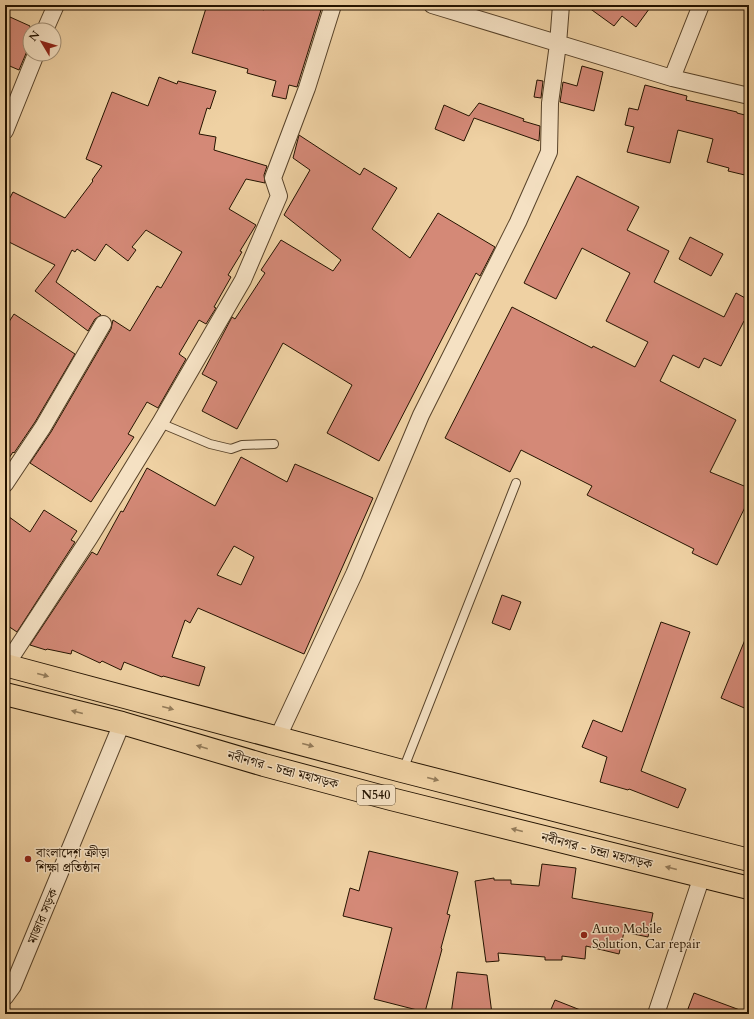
<svg xmlns="http://www.w3.org/2000/svg" width="754" height="1019" font-family="Cardo,'Noto Serif Bengali',serif">
<style>
.building{fill:#d48977;stroke:#241300;fill-rule:evenodd}
.lines{fill:none;stroke-linecap:round;stroke-linejoin:round}
.service-casing{stroke:#574229;stroke-width:10}
.minor-casing{stroke:#574229;stroke-width:18}
.trunk-casing{stroke:#241300;stroke-width:24}
.service{stroke:#f5e1c3;stroke-width:8}
.minor{stroke:#f5e1c3;stroke-width:16}
.trunk{stroke:#efd1a3;stroke-width:22}
.oneway{fill:#947c5a}
.poi-dot{fill:#8f2418;stroke:#f5e1c3;stroke-width:1.5}
.labels{text-anchor:middle;stroke-width:3;stroke-linejoin:round;paint-order:stroke}
.shield{fill:#f5e1c3;stroke:#63513a;stroke-width:1}
.shield-label{font-size:12px;font-weight:bold;fill:#241300}
.street-label{font-size:13px;fill:#241300;stroke:#f5e1c3}
.poi-label{font-size:13px;fill:#241300;stroke:#f5e1c3;text-anchor:start}
</style>
<rect width="100%" height="100%" fill="#efd1a3"/>
<filter id="stains"><feTurbulence type="fractalNoise" baseFrequency=".005" numOctaves="4"/><feColorMatrix values="0 0 0 0 .2 0 0 0 0 .09 0 0 0 0 .02 0 0 0 .5 -.17"/></filter>
<radialGradient id="worn" r=".72"><stop offset=".6" stop-color="#630" stop-opacity="0"/><stop offset="1" stop-color="#630" stop-opacity=".3"/></radialGradient>
<!-- building -->
<path class="building" d="M207 5H247L264 10 266 5H301L321 10 297 87 289 85 286 99 272 96 276 81 247 73 248 69 192 53Z
M585 5H652L636 27 622 16 614 26Z
M10 17 30 26V44L19 70 5 64V28Z
M582 66 603 72 594 111 560 102 563 82 577 86Z
M159 77 177 84 178 81 216 91 210 109 207 108 199 134 216 137 214 150 267 166 264 175 265 183 246 179 229 209 256 225 240 251 242 252 228 275 231 277 214 307 216 308 206 324 199 320 179 354 186 359 158 408 147 402 128 434 134 437 91 502 30 463 51 432 111 329 113 320 130 331 157 286 161 288 182 252 146 230 132 247 136 250 128 261 106 244 95 261 77 249 75 252 72 250 56 282 101 315 95 319 88 331 35 291 55 265 5 240V207L13 192 65 218 93 181 92 180 102 166 86 159 112 92 148 106Z
M537 80 543 81 541 98 534 97Z
M645 85 687 96 686 100 737 112V113L749 116V176L728 171 729 168 707 162 713 139 678 130 670 163 627 152 634 127 625 125 629 108 638 110Z
M479 103 524 119 523 121 540 126 539 141 474 118 464 141 435 129 444 105 469 116Z
M299 135 360 175 364 168 397 188 372 229 410 258 438 213 495 247 480 276 476 273 379 461 327 433 352 385 283 343 237 429 202 411 217 382 202 374 232 317 235 319 265 273 261 270 281 240 333 271 341 260 284 215 310 170 293 158Z
M577 176 639 207 627 230 669 251 654 282 724 317 736 293 749 300V324L744 321 721 366 704 358 699 368 673 355 660 381 736 420 710 472 749 488V499L717 565 692 553 694 549 587 495 592 486 521 450 510 472 445 438 512 307 592 348 593 346 635 367 648 342 606 321 630 273 582 248 556 299 524 283Z
M690 237 723 254 711 276 679 259Z
M14 314 75 354 35 422 14 453 13 452 5 464V328Z
M241 457 287 482 295 464 373 498 304 654 198 608 190 623 185 620 172 657 205 667 199 686 163 676 162 677 124 662 121 670 102 661 100 663 72 650 71 654 47 649 46 650 30 645 92 552 97 555 121 511 123 512 147 468 215 506ZM234 546 254 557 241 585 217 575Z
M44 510 77 531 71 540 75 542 17 632 5 624V514L30 532Z
M502 595 521 602 510 630 492 623Z
M661 622 690 632 641 771 686 789 678 808 629 789 628 790 600 782 607 757 582 747 593 720 622 732Z
M749 630V710L721 698Z
M369 851 458 872 447 914 450 915 441 948 442 949 425 1012 374 999 392 928 343 916 350 888 359 891Z
M542 864 576 868 572 898 653 913 648 937 624 932 619 954 586 946 585 959 562 956V960H545V957L498 953 499 961 486 962 475 881 494 878V880H511V884L539 886Z
M457 972 487 975 492 1014H451Z
M694 993 748 1013V1014H686Z
M555 1000 588 1013 587 1014H549Z"/>
<g class="lines">
<defs>
<path id="service" d="M160 423 210 444 231 449 242 445 274 444
M403 770 516 483"/>
<path id="minor" d="M432 5 672 78 749 96
M45 30 56 5
M672 78 701 5
M5 131 36 54
M5 484 43 427 103 324
M6 665 90 537 160 423 243 280 279 196 273 178 307 88 333 5
M278 737 354 574 421 415 518 222 549 152 550 103 558 44 561 5
M5 997 13 986 122 723
M656 1014 702 876"/>
<path id="trunk" d="M5 665 402 771 749 860
M5 694 122 723 264 765 391 799 749 888"/>
</defs>
<!-- service casing -->
<use href="#service" class="service-casing"/>
<!-- minor casing -->
<use href="#minor" class="minor-casing"/>
<!-- trunk casing -->
<use href="#trunk" class="trunk-casing"/>
<!-- service -->
<use href="#service" class="service"/>
<!-- minor -->
<use href="#minor" class="minor"/>
<!-- trunk -->
<use href="#trunk" class="trunk"/>
</g>
<!-- one-way arrows -->
<defs><path id="oneway-solid" d="M-6-.8H1V-3.2L6.5 0L1 3.2V.8H-6Z"/></defs>
<g class="oneway">
<use href="#oneway-solid" transform="translate(43 675) rotate(15)"/>
<use href="#oneway-solid" transform="translate(168 708) rotate(15)"/>
<use href="#oneway-solid" transform="translate(77 712) rotate(-166)"/>
<use href="#oneway-solid" transform="translate(308 745) rotate(15)"/>
<use href="#oneway-solid" transform="translate(202 747) rotate(-164)"/>
<use href="#oneway-solid" transform="translate(433 779) rotate(14)"/>
<use href="#oneway-solid" transform="translate(517 830) rotate(-166)"/>
<use href="#oneway-solid" transform="translate(671 868) rotate(-166)"/>
</g>
<!-- markers -->
<g class="poi-dot">
<circle cx="28" cy="859" r="4"/>
<circle cx="584" cy="935" r="4"/>
</g>
<g class="labels">
<!-- shield labels -->
<rect class="shield" x="357" y="785" width="38" height="20" rx="3"/>
<g class="shield-label">
<text x="376" y="799">N540</text>
</g>
<!-- street labels -->
<g class="street-label">
<text transform="translate(283 769) rotate(15)" y="5">নবীনগর - চন্দ্রা মহাসড়ক</text>
<text transform="translate(597 850) rotate(14)" y="5">নবীনগর - চন্দ্রা মহাসড়ক</text>
<text transform="translate(42 916) rotate(-67)" y="5">মাজার সড়ক</text>
</g>
<!-- poi labels -->
<g class="poi-label">
<text x="36" y="857">বাংলাদেশ ক্রীড়া<tspan x="36" dy="15">শিক্ষা প্রতিষ্ঠান</tspan></text>
<text x="592" y="933">Auto Mobile<tspan x="592" dy="15">Solution, Car repair</tspan></text>
</g>
</g>
<!-- margin -->
<rect width="754" height="1019" fill="none" stroke="#efd1a3" stroke-width="20"/>
<rect x="6" y="6" width="742" height="1007" fill="none" stroke="#241300" stroke-width="2"/>
<rect x="10" y="10" width="734" height="999" fill="none" stroke="#241300"/>
<!-- north arrow -->
<g transform="translate(42 42) rotate(308)"><circle r="19" fill="#f5e1c3" stroke="#a18f75"/>
<path d="M0-3L7 15L0 10L-7 15Z" fill="#8f2418"/>
<text y="-6" font-size="11" font-weight="bold" text-anchor="middle" fill="#241300">N</text>
</g>
<rect width="100%" height="100%" filter="url(#stains)"/>
<rect width="100%" height="100%" fill="url(#worn)"/>
</svg>
